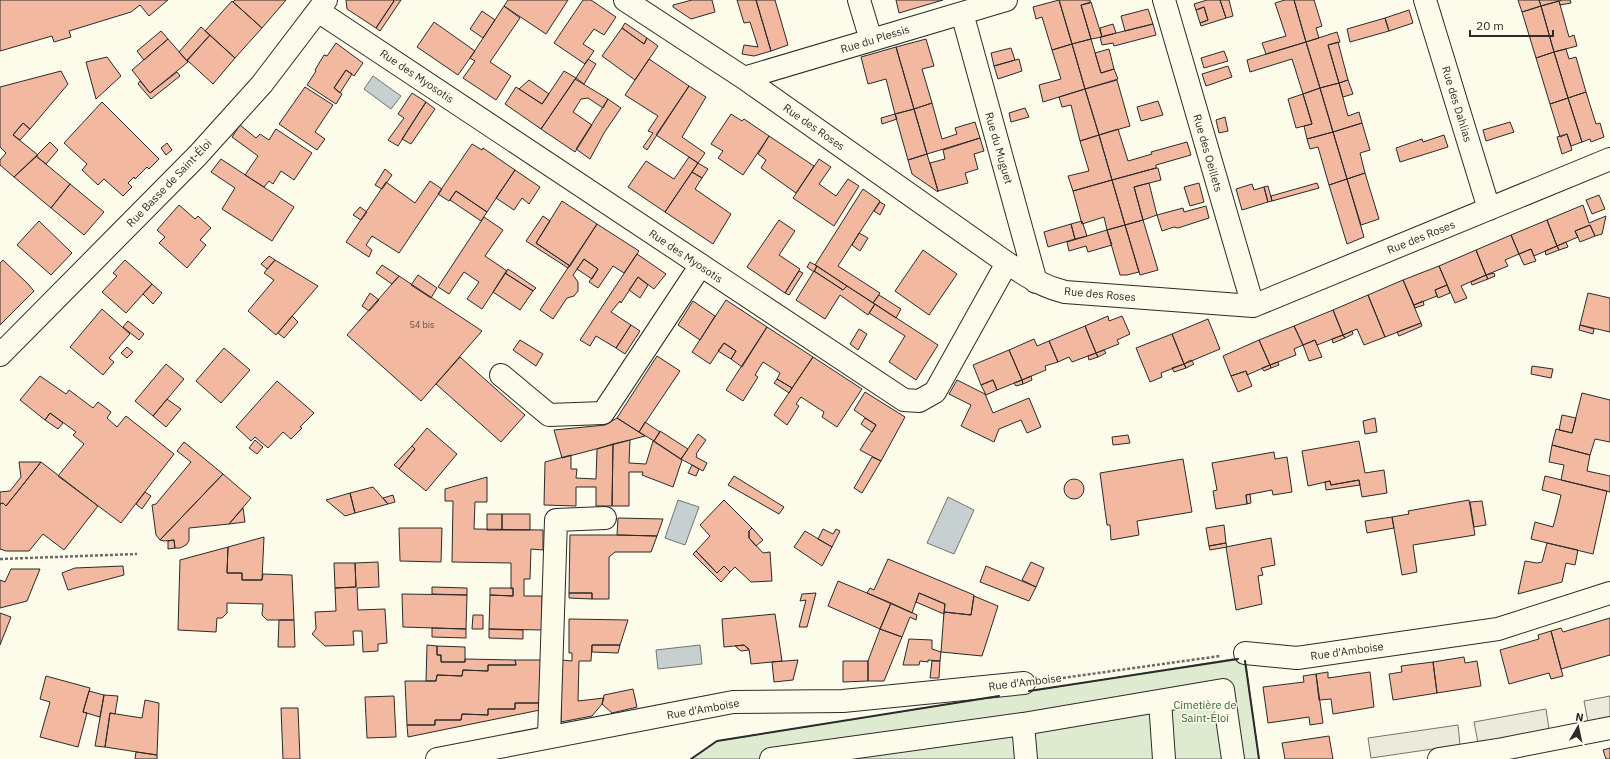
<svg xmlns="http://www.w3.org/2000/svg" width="1610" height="759" font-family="'IBM Plex Sans',sans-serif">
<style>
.green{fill:#deebd1;stroke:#74746e}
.parking{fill:#eceadb;stroke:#74746e}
.water{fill:#c7d0d0;stroke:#74746e}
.building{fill:#f2b8a0;stroke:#2b2b2b}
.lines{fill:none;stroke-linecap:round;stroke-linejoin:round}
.minor-casing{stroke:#2b2b2b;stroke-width:24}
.path{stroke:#6a6964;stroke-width:2.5;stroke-dasharray:3 2;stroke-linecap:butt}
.minor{stroke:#fdfbea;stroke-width:22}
.wall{stroke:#2b2b2b;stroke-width:2}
.labels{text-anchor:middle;stroke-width:3;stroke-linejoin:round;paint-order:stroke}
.number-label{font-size:9px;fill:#5d4e48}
.street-label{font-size:11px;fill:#2b2b2b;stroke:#fdfbea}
.park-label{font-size:11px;fill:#34623c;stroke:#fdfbea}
</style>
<rect width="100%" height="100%" fill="#fdfbea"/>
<!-- green -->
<path class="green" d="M1245 657 1259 759H691L717 741Z"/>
<!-- parking -->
<path class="parking" d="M1610 696V717L1588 722 1584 701Z
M1546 709 1549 729 1478 743 1474 722Z
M1458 725 1460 745 1371 758 1368 738Z"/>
<!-- water -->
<path class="water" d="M373 76 401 96 391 109 364 89Z
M948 497 974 510 954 554 927 543Z
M678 500 699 507 685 545 665 538Z
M700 645 702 664 658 669 656 650Z"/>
<!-- building -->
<path class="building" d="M0 0H168L149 16 140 5 131 12 69 31 71 37 54 42 52 36 0 51Z
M235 0H286L262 28 233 2Z
M346 0H393L394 1 376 28 347 9Z
M393 0H401L380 31 376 28 394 1Z
M508 0H568L546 34 504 6Z
M583 0H591L616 17 604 35 594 29 583 44 594 51 585 64 554 43Z
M692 0H712L715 12 691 19 673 7V5Z
M737 0H756L771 51 754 56 742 54 744 45 758 47 750 22 744 23Z
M756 0H775L788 45 771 51Z
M896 0H943L899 13Z
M1059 0H1090V3L1081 5 1091 39 1072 44Z
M1059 0 1072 44 1052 50 1042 17 1036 19 1033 7Z
M1207 0H1220L1226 18 1201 26 1200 23 1208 20 1204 7 1196 10 1194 4Z
M1220 0H1229L1233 16 1226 18Z
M1285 0H1294L1306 42 1266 54 1262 43 1286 36 1275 3Z
M1294 0H1314L1322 26 1316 28 1319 38 1306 42Z
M1518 0H1539L1541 6 1522 12Z
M1539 0H1558L1559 1 1541 6Z
M1562 0H1570L1571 3 1560 5 1559 1Z
M232 1 262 28 235 58 205 31Z
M1559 1 1569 37 1574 35 1577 46 1554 52 1541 6Z
M1091 2 1102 37 1091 39 1081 5Z
M504 6 520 18 490 62 511 76 496 100 463 78 475 61 470 58Z
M1541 6 1554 52 1536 58 1522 12Z
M1204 7 1208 20 1200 23 1196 10Z
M1148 9 1153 24 1125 31 1121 16Z
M1409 10 1413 23 1389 31 1385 18Z
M482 11 495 20 483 38 470 29Z
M1385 18 1389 31 1350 42 1347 29Z
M434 22 475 51 458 75 417 47Z
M625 23 647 38 644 44 622 28Z
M1113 24 1116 33 1102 37 1100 28Z
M1153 24 1156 35 1114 46 1113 43 1102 45 1100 37Z
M201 27 210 35 187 61 179 52Z
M622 28 644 44 647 38 658 46 635 80 602 56Z
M161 31 168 39 144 60 137 51Z
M1337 32 1340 42 1328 45 1339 83 1320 88 1306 42Z
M210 35 235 58 213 84 187 60Z
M168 39 188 62 150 93 132 70Z
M926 39 934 66 922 69 932 103 914 109 896 47Z
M1091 39 1101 73 1114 69 1118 79 1085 89 1072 44Z
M1306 42 1320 88 1303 94 1292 59 1250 72 1247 60Z
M1338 42 1348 80 1339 83 1328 45Z
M336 43 363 63 354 76 346 70 334 88 342 94 336 104 307 85 316 71 315 70 324 55 327 56Z
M1072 44 1085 89 1043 102 1039 85 1061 79 1052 50Z
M896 47 914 109 895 114 886 79 868 84 861 57Z
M1011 48 1015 60 994 66 991 53Z
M1109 49 1114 69 1101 73 1095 53Z
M1566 49 1569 59 1576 57 1586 92 1568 98 1554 52Z
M1224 51 1228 61 1204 68 1201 58Z
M1554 52 1568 98 1550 104 1536 58Z
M107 57 121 76 96 99 86 62Z
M588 59 596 64 584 84 576 78Z
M649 59 689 86 647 150 643 147 653 133 648 131 658 116 625 95Z
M1019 59 1022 71 998 79 994 66Z
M1228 66 1232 77 1206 86 1202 74Z
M346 70 352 74 340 93 334 88Z
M61 71 68 84 30 129 23 123 13 135 38 155 14 177 0 165V160L6 153 0 147V87Z
M564 71 576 78 541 129 505 104 516 87 542 104Z
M177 72 180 76 151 99 138 84 140 81 150 93Z
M575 79 608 99 603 108 588 98 581 99 573 112 592 125 575 152 541 129Z
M529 80 549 94 542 104 519 89Z
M1117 80 1130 126 1099 135 1085 89Z
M1348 80 1353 94 1343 97 1339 83Z
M1339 83 1348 116 1359 112 1362 123 1333 132 1320 88Z
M689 86 706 97 682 137 705 153 698 163 656 135Z
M305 87 333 105 315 132 325 139 317 150 279 124Z
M1320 88 1333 132 1307 139 1304 126 1312 124 1303 94Z
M1085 89 1099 135 1080 141 1071 105 1062 107 1059 97Z
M1586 92 1596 124 1600 123 1604 137 1591 142 1590 139 1582 142 1568 98Z
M412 93 426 102 398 146 388 140 404 118 398 114Z
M1303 94 1312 124 1296 128 1288 99Z
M1568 98 1582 142 1571 146 1567 134 1560 137 1550 104Z
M608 99 621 108 604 133 590 159 576 149Z
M1158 101 1163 115 1141 121 1137 107Z
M102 102 159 159 149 169 147 167 135 179 134 177 128 183 132 187 123 196 104 179 98 185 82 170 87 164 64 143Z
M426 102 435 109 411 144 402 139Z
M932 103 942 139 957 134 955 128 975 122 980 138 927 154 914 109Z
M1025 108 1029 117 1011 122 1009 113Z
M914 109 927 154 908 160 895 114Z
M731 114 742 121 744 119 769 136 743 175 718 158 723 151 711 144Z
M895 114 897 119 882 124 881 118Z
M1225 117 1228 131 1219 133 1216 120Z
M1510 122 1514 132 1486 141 1483 130Z
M23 123 30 129 20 140 13 135Z
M1362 123 1370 150 1360 153 1365 173 1347 179 1333 132Z
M240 125 256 138 260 134 269 140 276 129 312 153 294 180 281 171 273 184 269 181 264 187 245 175 258 156 232 137Z
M1118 129 1128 161 1152 154 1151 152 1187 142 1191 155 1156 165V168L1112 180 1099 135Z
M1333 132 1347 179 1329 185 1318 147 1310 149 1307 139Z
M1567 134 1572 150 1562 154 1557 137Z
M1099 135 1112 180 1073 191 1068 176 1089 171 1080 141Z
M1444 135 1448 147 1400 162 1396 148 1422 139 1423 142Z
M769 136 814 166 796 193 761 168 766 160 758 154Z
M980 138 984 151 974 154 978 169 965 173 968 183 938 191 930 163 945 159 943 150Z
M50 142 58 150 46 164 36 156Z
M167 143 172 150 166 155 161 148Z
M472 144 482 150 483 148 515 170 487 212 456 191 449 201 438 194Z
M927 154 938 191V192L912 174 908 160Z
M36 156 70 184 51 208 14 177Z
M689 157 698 163 665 212 628 187 646 161 674 179Z
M221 159 294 207 272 241 222 209 235 188 211 172Z
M819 159 831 167 819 184 836 196 848 179 859 186 834 226 793 198Z
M698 163 708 169 702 178 692 172Z
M1156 168H1158L1161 180 1134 187 1143 220 1125 225 1112 180Z
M385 169 392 175 382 189 375 185Z
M515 170 540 187 529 204 522 198 514 210 496 198Z
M692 172 702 178 695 189 731 214 713 244 665 212Z
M1365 173 1379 219 1361 225 1347 179Z
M1347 179 1364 237 1347 244 1329 185Z
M1112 180 1125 225 1107 230 1104 217 1082 224 1073 191Z
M430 181 442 189 399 253 372 236 366 245 372 250 369 257 346 242 386 182 415 203Z
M1149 183 1157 215 1143 220 1134 187Z
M1199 183 1204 202 1190 206 1184 187Z
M1317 183 1319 188 1272 201 1271 196Z
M70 184 104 212 84 235 51 208Z
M1252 184 1254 190 1264 187 1268 202 1242 210 1236 189Z
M1268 186 1272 201 1268 202 1264 187Z
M863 189 880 201 838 266 880 293 873 303 815 265Z
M456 191 487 212 481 221 450 200Z
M1599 195 1605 209 1592 214 1586 200Z
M562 201 597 224 570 266 536 243Z
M880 202 885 205 880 215 874 211Z
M179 205 195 219 198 216 211 228 200 240 206 245 187 268 159 243 165 237 157 230Z
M1583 205 1589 223 1606 216 1602 234 1595 236 1590 225 1575 231 1578 237 1557 246 1547 220Z
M1206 206 1209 218 1178 228 1174 227 1162 231 1157 215 1183 208 1184 212Z
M360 207 367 212 361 220 353 215Z
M543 216 550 221 536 243 570 266 568 268 526 241Z
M484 217 503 230 485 256 507 271 482 309 467 299 479 282 464 272 449 294 438 287Z
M779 220 795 231 779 255 800 269 785 293 747 267Z
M1143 220 1158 270 1140 275 1125 225Z
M1547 220 1557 246 1534 256 1531 249 1519 254 1511 235Z
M39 221 72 253 51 275 17 245Z
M1082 221 1087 236 1075 239 1071 224Z
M597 224 639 251 624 273 613 266 598 288 589 282 598 269 584 259 573 275 578 282V291L574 296 567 298 553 319 540 310Z
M1071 224 1075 239 1048 247 1044 232Z
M1125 225 1139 272 1127 275H1120L1107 230Z
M1590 225 1595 236 1580 242 1575 231Z
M1107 230 1112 245 1088 252 1086 246 1069 251 1067 242Z
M859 233 868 238 860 251 852 245Z
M1511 235 1519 254 1505 260 1508 266 1486 275 1476 250Z
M1566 242 1568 247 1559 250 1557 246Z
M1557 246 1559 250 1546 255 1545 251Z
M1531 249 1536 261 1524 265 1519 254Z
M923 250 957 274 929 315 895 291Z
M1476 250 1486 275 1461 286 1467 298 1455 303 1439 266Z
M637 254 666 274 654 289 638 277 621 303 620 301 611 312 631 325 616 348 596 336 590 346 580 340Z
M269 256 275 260 267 269 261 264Z
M584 259 598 269 592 279 577 269Z
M3 260 28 284 34 291 0 325V263Z
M125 260 152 284 126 313 102 292 117 276 113 273Z
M275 260 318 286 276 335 248 311 274 280 264 273Z
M810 262 817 266 814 272 807 267Z
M382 265 399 276 392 284 376 273Z
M817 266 847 286 843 290 814 271Z
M1439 266 1447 285 1435 290 1437 296 1414 305 1403 280Z
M508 269 536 288 533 291 505 273Z
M799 271 803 273 789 295 785 293Z
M814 271 843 290 847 286 875 304 868 315 840 295 825 319 796 300Z
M505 273 533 291 520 310 493 292Z
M1494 273 1495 276 1488 279 1486 275Z
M418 275 437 288 431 298 411 285Z
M1486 275 1488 279 1472 285 1471 282Z
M399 276 482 331 421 401 347 335Z
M638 277 648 285 640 298 629 290Z
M1403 280 1421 323 1385 337 1368 295Z
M152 284 162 293 153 304 143 294Z
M1447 285 1450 293 1438 298 1435 290Z
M370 293 379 300 369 311 362 306Z
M1588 293 1610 298V332L1580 325Z
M879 295 901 309 896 318 873 303Z
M1368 295 1385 337 1364 345 1357 329 1343 335 1333 310Z
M726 300 767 327 742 367 731 359 736 351 724 343 710 364 692 352Z
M693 301 715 316 700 340 678 325Z
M1423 301 1424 305 1415 308 1414 305Z
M875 304 938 345 916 380 889 362 905 336 869 313Z
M102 309 130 334 109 358 114 362 103 375 70 347Z
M1333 310 1343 335 1317 345 1315 340 1303 345 1294 326Z
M292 316 298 322 284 338 278 333Z
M1108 316 1109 321 1122 316 1130 334 1117 340 1119 344 1096 353 1085 326Z
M1208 319 1220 349 1184 364 1172 334Z
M128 321 144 334 139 340 123 327Z
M1421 323 1422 326 1399 336 1397 332Z
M631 325 640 331 625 354 616 348Z
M1580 325 1594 329 1593 334 1579 330Z
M1085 326 1096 353 1072 362 1069 357 1058 362 1049 341Z
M1294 326 1303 345 1294 349 1296 355 1270 365 1259 340Z
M767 327 813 357 792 388 777 379 780 373 763 362 755 375 758 377 743 401 726 390Z
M859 329 867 334 858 350 850 344Z
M1352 331 1353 334 1345 338 1343 335Z
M1172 334 1184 364 1161 373 1162 377 1150 382 1136 348Z
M1343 335 1345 338 1333 343 1332 339Z
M1034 339 1037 346 1049 341 1058 362 1045 366 1046 370 1022 380 1009 350Z
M520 340 543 354 536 366 513 350Z
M1259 340 1270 365 1247 375 1246 371 1231 376 1223 356Z
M1315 340 1322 357 1309 361 1303 345Z
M724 343 736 351 731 359 718 351Z
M127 347 133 352 127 358 121 353Z
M224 348 250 370 221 403 196 381Z
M1009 350 1022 380 997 390 993 380 981 385 973 365Z
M1104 350 1106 353 1098 357 1096 353Z
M1096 353 1098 357 1089 360 1088 356Z
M657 356 680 371 639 432 617 418Z
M460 357 525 415 501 442 436 384Z
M813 357 862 389 837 427 822 417 824 412 801 397 796 404 799 406 787 425 774 415Z
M1191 360 1194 364 1186 368 1184 364Z
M1278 362 1279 365 1271 368 1270 365Z
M166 364 184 379 153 416 135 401Z
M1184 364 1186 368 1174 372 1172 368Z
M1270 365 1271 368 1264 371 1262 368Z
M1532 366 1553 369 1551 378 1531 374Z
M1246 371 1252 386 1238 392 1231 376Z
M40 376 66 394 69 390 93 408 98 402 111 412 107 418 117 427 126 416 174 454 121 523 58 476 84 444 73 435 76 432 50 413 45 420 20 400Z
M1031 376 1032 380 1023 384 1022 380Z
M777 379 792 388 789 393 774 383Z
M957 380 985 394 993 413 1029 398 1041 427 1027 433 1021 420 999 429 994 442 961 426 971 405 949 394Z
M993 380 997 390 986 395 981 385Z
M1022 380 1023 384 1016 386 1014 383Z
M277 381 314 413 300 427 302 428 291 439 283 432 268 448 255 437 251 441 236 427Z
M865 392 905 417 881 461 860 450 876 425 854 410Z
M1582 393 1610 400V442L1595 439 1590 455 1552 445 1556 429 1572 433Z
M167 399 181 409 166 427 153 416Z
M50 413 63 423 58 429 45 420Z
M1562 415 1576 418 1572 433 1559 430Z
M617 418 645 436 562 458 554 430 605 425Z
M865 418 876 425 872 432 861 424Z
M1375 418 1377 432 1365 434 1363 421Z
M645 422 660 432 654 441 639 432Z
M427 428 457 454 426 491 399 469 415 449 412 446Z
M660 431 688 449 681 459 654 441Z
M698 434 706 440 696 454 697 455 696 457 707 463 703 471 681 459Z
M1128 435 1130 443 1113 445 1112 437Z
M255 440 263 447 257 454 249 448Z
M630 440 629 463 646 464 653 441 682 460 673 487 642 475 643 472H629V506H612L613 444Z
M1359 441 1365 473 1384 470 1387 493 1362 497 1359 480 1331 485 1330 481 1308 486 1302 451Z
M184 442 223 474 160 540 156 535 152 505 156 504 191 462 177 451Z
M613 444 612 506H596V487H576V506L544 505 545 462 571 455V469H577L576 478 596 479 597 449Z
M1552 445 1590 455 1587 471 1610 476V492L1561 480 1564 465 1549 462Z
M412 446 415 449 399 469 394 465Z
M1274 452 1275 459 1287 457 1292 492 1273 495 1272 490 1246 495 1247 504 1216 509 1213 491 1217 490 1212 463Z
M872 457 881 461 862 493 854 488Z
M1183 459 1192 512 1137 521 1139 535 1111 540 1110 525H1107L1100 473Z
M19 462H41L6 506 3 503 0 504V492L10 491 21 477Z
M41 462 98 506 64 550 43 534 29 551H6L0 549V504L3 503 6 506Z
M692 465 699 469 696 476 688 473Z
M223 474 251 498 229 524 189 528V541L186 545 180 548H175L174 540 164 541 160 540Z
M734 476 784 507 779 514 728 485Z
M1545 476 1607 491 1593 554 1531 539 1535 522 1553 527 1557 512 1561 495 1542 490Z
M487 477V502H475L474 529 543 530V550L531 549 530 579H524V596H542V630L489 629 490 595 513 596V588L511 589V563L452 562 453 501H445V489Z
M1064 489a10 10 0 1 1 20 0a10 10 0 1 1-20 0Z
M1359 480 1360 485 1326 490 1325 482 1330 481 1331 485Z
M373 487 388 504 355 513 350 493Z
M145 492 151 496 142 509 136 504Z
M350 493 355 513 345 516 326 500Z
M1250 494 1251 503 1247 504 1246 495Z
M393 495 395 502 388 504 383 498Z
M724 500 752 528 749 531V538L763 553 770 552 772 581 751 582 735 567 730 572 724 566 717 573 696 551 710 536 700 525Z
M1469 500 1475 535 1413 545 1417 572 1402 575 1392 517 1409 514 1408 511Z
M1482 501 1486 525 1474 527 1470 502Z
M243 508 245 522 229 524Z
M487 514H502V530H487Z
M502 514H530V530H502Z
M1392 517 1394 528 1367 533 1365 521Z
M618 518 663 519 657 536 617 535Z
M1224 525 1226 543 1209 546 1206 528Z
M399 528H442L441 562 400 561Z
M752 528 763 540 756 546 749 538V531Z
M823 529 833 534 836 529 840 531 832 547 818 539Z
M805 531 832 547 822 566 794 547Z
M570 535H617L657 536 651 552H615L609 557V599H592V593H569Z
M264 537 262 580H242V573H227L228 547Z
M1271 538 1275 565 1261 568 1263 575 1258 576 1262 604 1236 610 1226 547Z
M174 540 175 548 168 549V541Z
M1226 543 1227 547 1210 550 1209 546Z
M1547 543 1578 550 1575 565 1566 563 1562 582 1518 594 1525 561 1537 563 1542 562Z
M228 547 227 573H242V580H262L263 574 292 575 294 620H267L262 615 263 604 227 603V613L222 618H217L216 632 178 630 180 560Z
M696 551 717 573 724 566 730 572 721 582 693 554Z
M888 559 974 595 971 615 944 612 945 604 919 593 912 613 867 593 870 588 874 590Z
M378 562 379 587 357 588 358 610 385 609 387 643 378 644V651L363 652 362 631H353L354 645 325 646 312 634 316 629 315 612 336 611 335 588 356 587 355 563Z
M1031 562 1044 568 1036 587 1022 580Z
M334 563H355L356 587 335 588Z
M123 566 124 575 68 590 62 573 75 568Z
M986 566 1036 587 1029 601 980 582Z
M11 569H40L27 601 0 608V580L5 582Z
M838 581 891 603 880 629 828 606Z
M432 587 467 588V595L432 594Z
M490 588H513V596L490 595Z
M569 593H592V599L569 598Z
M816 593 807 627H799L806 600 800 601 802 594Z
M919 593 945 604 944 614 916 602Z
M402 594 467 595 466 629 403 627Z
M974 596 998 606 982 656 941 652 944 612 971 615Z
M891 603 917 615 916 620 910 617 902 637 880 629Z
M0 613 11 617 0 645Z
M775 614 782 661 751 664 749 649 744 645 724 647 722 619Z
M473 615H483V629H472Z
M1610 618V655L1561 669 1551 631 1561 628 1563 632Z
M569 619 628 620 620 645H592L591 661H579L578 701 604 698 602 704 592 716 561 722 562 660 572 661V653H569Z
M279 620H294L295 647H278Z
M432 628 466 629V638L432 637Z
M489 629 523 630V639L489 638Z
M880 629 902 637 884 681H868V661Z
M1551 631 1563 676 1551 679 1549 673 1509 684 1500 650 1539 639 1538 635Z
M909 639 932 640V649L941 652 940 661 928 660V662L920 661 919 665H903Z
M427 645 437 646V655H441V662H465V659L515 660 516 665H488V671L463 670 462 676 437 675 436 681H426Z
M592 645H620L618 653 592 652Z
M744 645 749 650 741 651 735 646Z
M437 646 465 647V662H441V655H437Z
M1464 657 1465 663 1477 661 1481 686 1437 693 1433 662Z
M515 660H541L540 703H515V709H488V715L462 714 461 720H435V725H407L405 681H436L437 675 462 676 463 670 488 671V665H516Z
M798 660 793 680 774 682 772 662Z
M843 661H868V681L843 682Z
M932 661H940L939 678H930Z
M1433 662 1437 693 1393 700 1389 674 1402 672 1401 666Z
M1328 672V678L1370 672 1374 707 1333 714 1331 699 1319 700 1316 674Z
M1316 674 1323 723 1310 725 1309 717 1268 723 1263 687 1304 682 1303 676Z
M46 676 90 688 83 712 87 713 78 747 40 737 50 702 40 699Z
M633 689 637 707 612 713 602 704 604 695Z
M89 691 104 695 100 717 83 712Z
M104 695 118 696 115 714 110 713 105 747 95 746Z
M394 696 396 737 367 738 365 697Z
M145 700 159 703 157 755 105 747 110 713 142 718Z
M515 703H540V710L408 737 407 725H435V720H461L462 714 488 715V709H515Z
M281 708H298L300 759H283Z
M1329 736 1333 759H1285L1282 743Z
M1610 748V759H1606L1603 750Z
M136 752 157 755V759H135Z"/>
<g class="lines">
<defs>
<path id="minor" d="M625 0 744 78 1007 263C1027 276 1041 286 1065 292L1253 306 1610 159
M859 0 871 40
M1164 0 1253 306
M1425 0 1489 209
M318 11 904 400 919 401 935 392 1007 263
M962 13 1036 282
M744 78 1006 0
M0 355 198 155 262 84 326 0
M501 375 549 415 603 413 701 265
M1245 653 1297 658 1498 629 1610 593
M1160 701 1164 759
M1023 724 1026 759
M549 737 556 520 605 518
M437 759 733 702 843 701 1024 683
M771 759 1023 724 1223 690 1233 759
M1439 759 1503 749 1610 728"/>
</defs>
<!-- minor casing -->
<use href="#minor" class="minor-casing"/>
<!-- path -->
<path class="path" d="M0 559 137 554
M1048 680 1220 656"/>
<!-- minor -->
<use href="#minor" class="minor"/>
<!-- wall -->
<path class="wall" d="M1245 661 1259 759
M1029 691 1238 659
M691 759 717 741 999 696"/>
</g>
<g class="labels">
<!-- number labels -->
<g class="number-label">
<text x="422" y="328">54 bis</text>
</g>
<!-- street labels -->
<g class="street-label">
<text transform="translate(875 39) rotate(-17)" y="4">Rue du Plessis</text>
<text transform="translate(417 76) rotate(34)" y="4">Rue des Myosotis</text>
<text transform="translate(1457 104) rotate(73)" y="4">Rue des Dahlias</text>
<text transform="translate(814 127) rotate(35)" y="4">Rue des Roses</text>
<text transform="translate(999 148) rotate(74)" y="4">Rue du Muguet</text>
<text transform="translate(1208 153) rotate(74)" y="4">Rue des Oeillets</text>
<text transform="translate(169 183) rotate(-46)" y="4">Rue Basse de Saint-Éloi</text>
<text transform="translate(1421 237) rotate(-22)" y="4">Rue des Roses</text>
<text transform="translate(686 256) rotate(34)" y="4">Rue des Myosotis</text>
<text transform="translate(1100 294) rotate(5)" y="4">Rue des Roses</text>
<text transform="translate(1347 651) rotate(-8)" y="4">Rue d'Amboise</text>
<text transform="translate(1025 682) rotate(-7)" y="4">Rue d'Amboise</text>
<text transform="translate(703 709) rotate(-10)" y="4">Rue d'Amboise</text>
</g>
<!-- park labels -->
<g class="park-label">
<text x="1205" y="709">Cimetière de<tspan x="1205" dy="13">Saint-Éloi</tspan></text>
</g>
</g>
<!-- north arrow -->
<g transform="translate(1578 727) rotate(9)" stroke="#fdfbea" stroke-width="3" paint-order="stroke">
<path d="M0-3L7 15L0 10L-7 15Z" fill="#2b2b2b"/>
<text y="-6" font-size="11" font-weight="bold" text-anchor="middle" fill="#2b2b2b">N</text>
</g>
<!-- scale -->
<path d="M1470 30v6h83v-6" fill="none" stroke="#2b2b2b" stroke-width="2"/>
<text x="1476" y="30" font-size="12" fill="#2b2b2b" stroke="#fdfbea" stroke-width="3" paint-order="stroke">20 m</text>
</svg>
